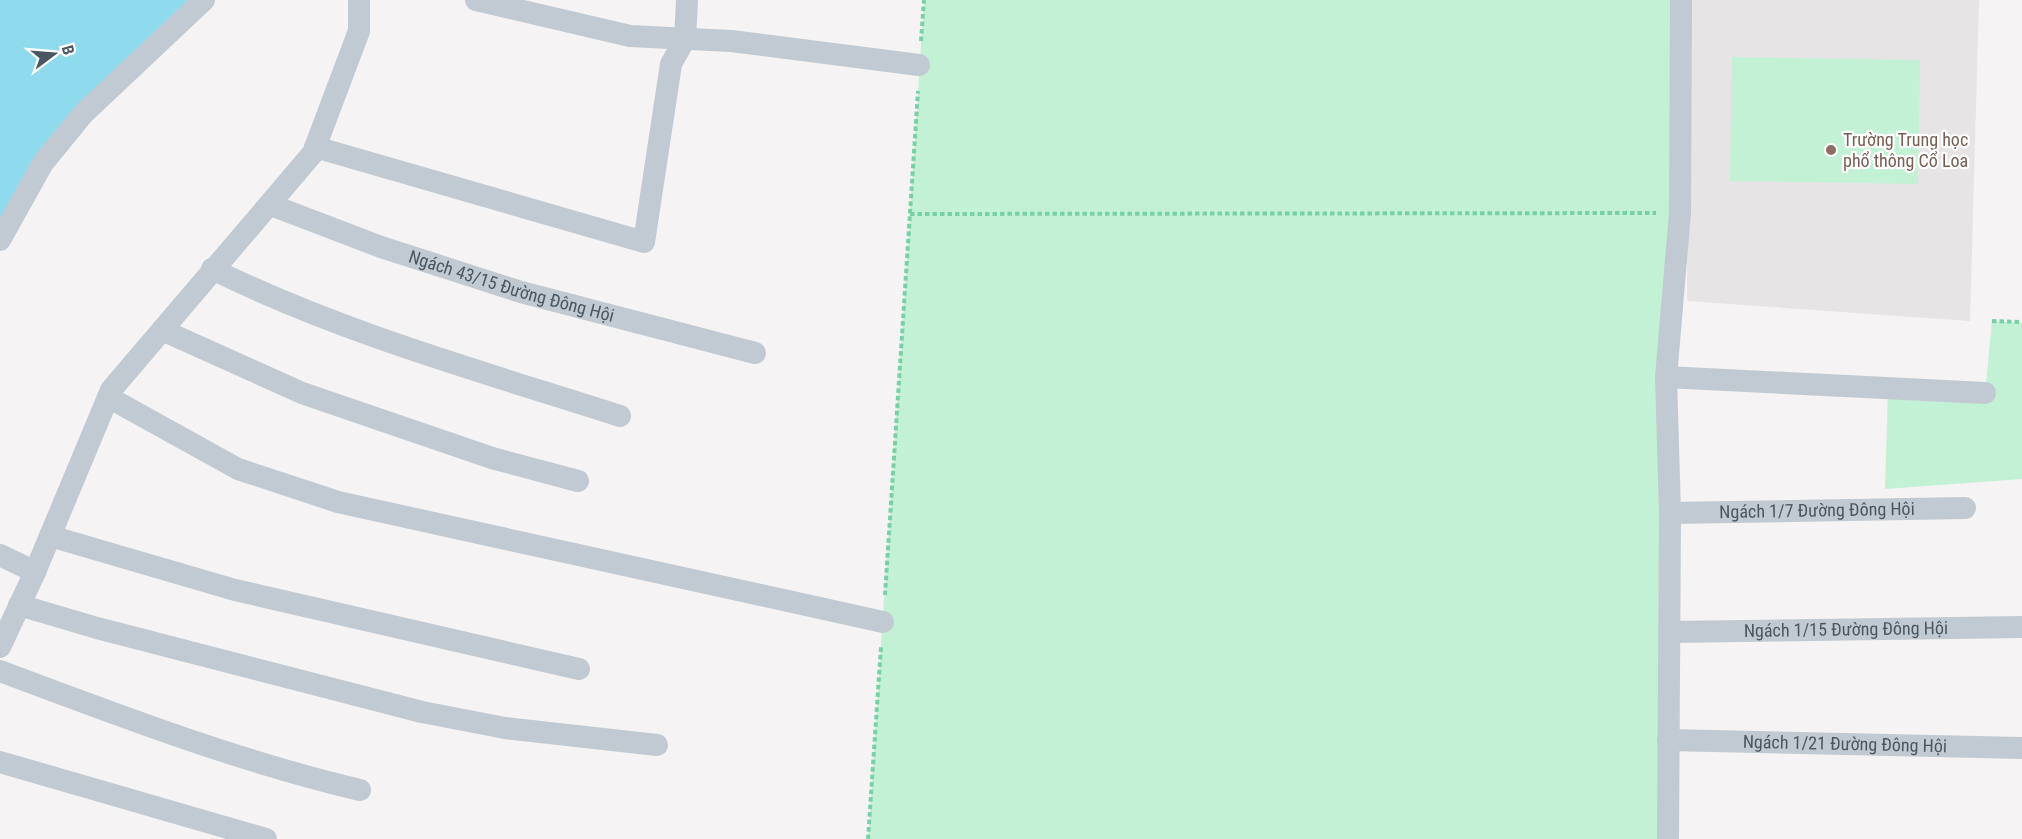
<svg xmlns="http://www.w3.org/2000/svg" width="2022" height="839" font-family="'Roboto Condensed',sans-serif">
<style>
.education{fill:#e6e4e5}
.green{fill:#c3f1d5}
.water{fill:#90daee}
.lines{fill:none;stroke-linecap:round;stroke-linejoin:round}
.path{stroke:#7ad0a6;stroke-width:4;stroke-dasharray:4.5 3;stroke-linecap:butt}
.street{stroke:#c1cad2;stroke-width:22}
.education-dot{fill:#8d6e63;stroke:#fff;stroke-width:2}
.labels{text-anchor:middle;stroke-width:4.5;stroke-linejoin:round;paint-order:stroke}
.education-label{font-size:18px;fill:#785e54;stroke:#fff;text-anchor:start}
.street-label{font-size:18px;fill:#4a5661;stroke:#fff}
</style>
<rect width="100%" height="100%" fill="#f5f3f3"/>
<!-- education -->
<path class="education" d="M1688 0H1979L1970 321 1687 301Z"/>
<!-- green -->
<path class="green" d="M924 0H1677L1670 839H868Z
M1732 57 1920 60 1918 184 1730 181Z
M1992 321 2022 323V479L1885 489 1888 388 1985 393Z"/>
<!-- water -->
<path class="water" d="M0 0H208L83 114 0 240Z"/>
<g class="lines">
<!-- path -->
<path class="path" d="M921 41 924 0
M910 214 1656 213
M1992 321 2022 322
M885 595 918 91
M868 839 881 647"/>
<!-- street -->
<g class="street">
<path d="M476 0 630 36 731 41 919 65"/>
<path d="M315 147 644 242 671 64 685 39 687 0"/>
<path id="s1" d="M271 205 381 247 521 292 755 353"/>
<path d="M0 240 43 163 83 114 204 0"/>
<path d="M212 269C342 333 483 372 620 416"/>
<path d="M162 330 302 393 492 458 578 481"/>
<path d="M1666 377 1985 393"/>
<path d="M108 397 238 469 338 502 883 622"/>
<path id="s2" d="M1670 513 1965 508"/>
<path d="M50 536 235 590 579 669"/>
<path d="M0 555 35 572"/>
<path d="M19 605 97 628 422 712 505 728 657 745"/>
<path id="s3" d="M1669 632 2022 627"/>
<path d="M0 647 35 572 111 390 313 153 359 31V0"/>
<path d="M0 671C118 715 237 761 360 790"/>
<path id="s4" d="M1668 740 2022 748"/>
<path d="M0 762 266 839"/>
<path d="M1668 839 1670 513 1666 377 1680 213 1681 0"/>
</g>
</g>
<!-- markers -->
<circle class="education-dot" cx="1831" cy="150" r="6"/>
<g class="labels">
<!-- education labels -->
<g class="education-label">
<text x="1843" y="146">Trường Trung học<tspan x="1843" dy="21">phổ thông Cổ Loa</tspan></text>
</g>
<!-- street labels -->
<g class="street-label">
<text dy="6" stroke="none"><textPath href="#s1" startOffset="254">Ngách 43/15 Đường Đông Hội</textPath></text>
<text dy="6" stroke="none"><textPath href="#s2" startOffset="147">Ngách 1/7 Đường Đông Hội</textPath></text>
<text dy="6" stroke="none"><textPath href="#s3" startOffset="177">Ngách 1/15 Đường Đông Hội</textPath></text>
<text dy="6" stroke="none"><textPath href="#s4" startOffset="177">Ngách 1/21 Đường Đông Hội</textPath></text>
</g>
</g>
<!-- north arrow -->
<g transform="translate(54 54) rotate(74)" stroke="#ffffff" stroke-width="4.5" paint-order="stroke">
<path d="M0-4.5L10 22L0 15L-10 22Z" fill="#4a5661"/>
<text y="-9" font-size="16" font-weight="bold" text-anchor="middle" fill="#4a5661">B</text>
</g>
</svg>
